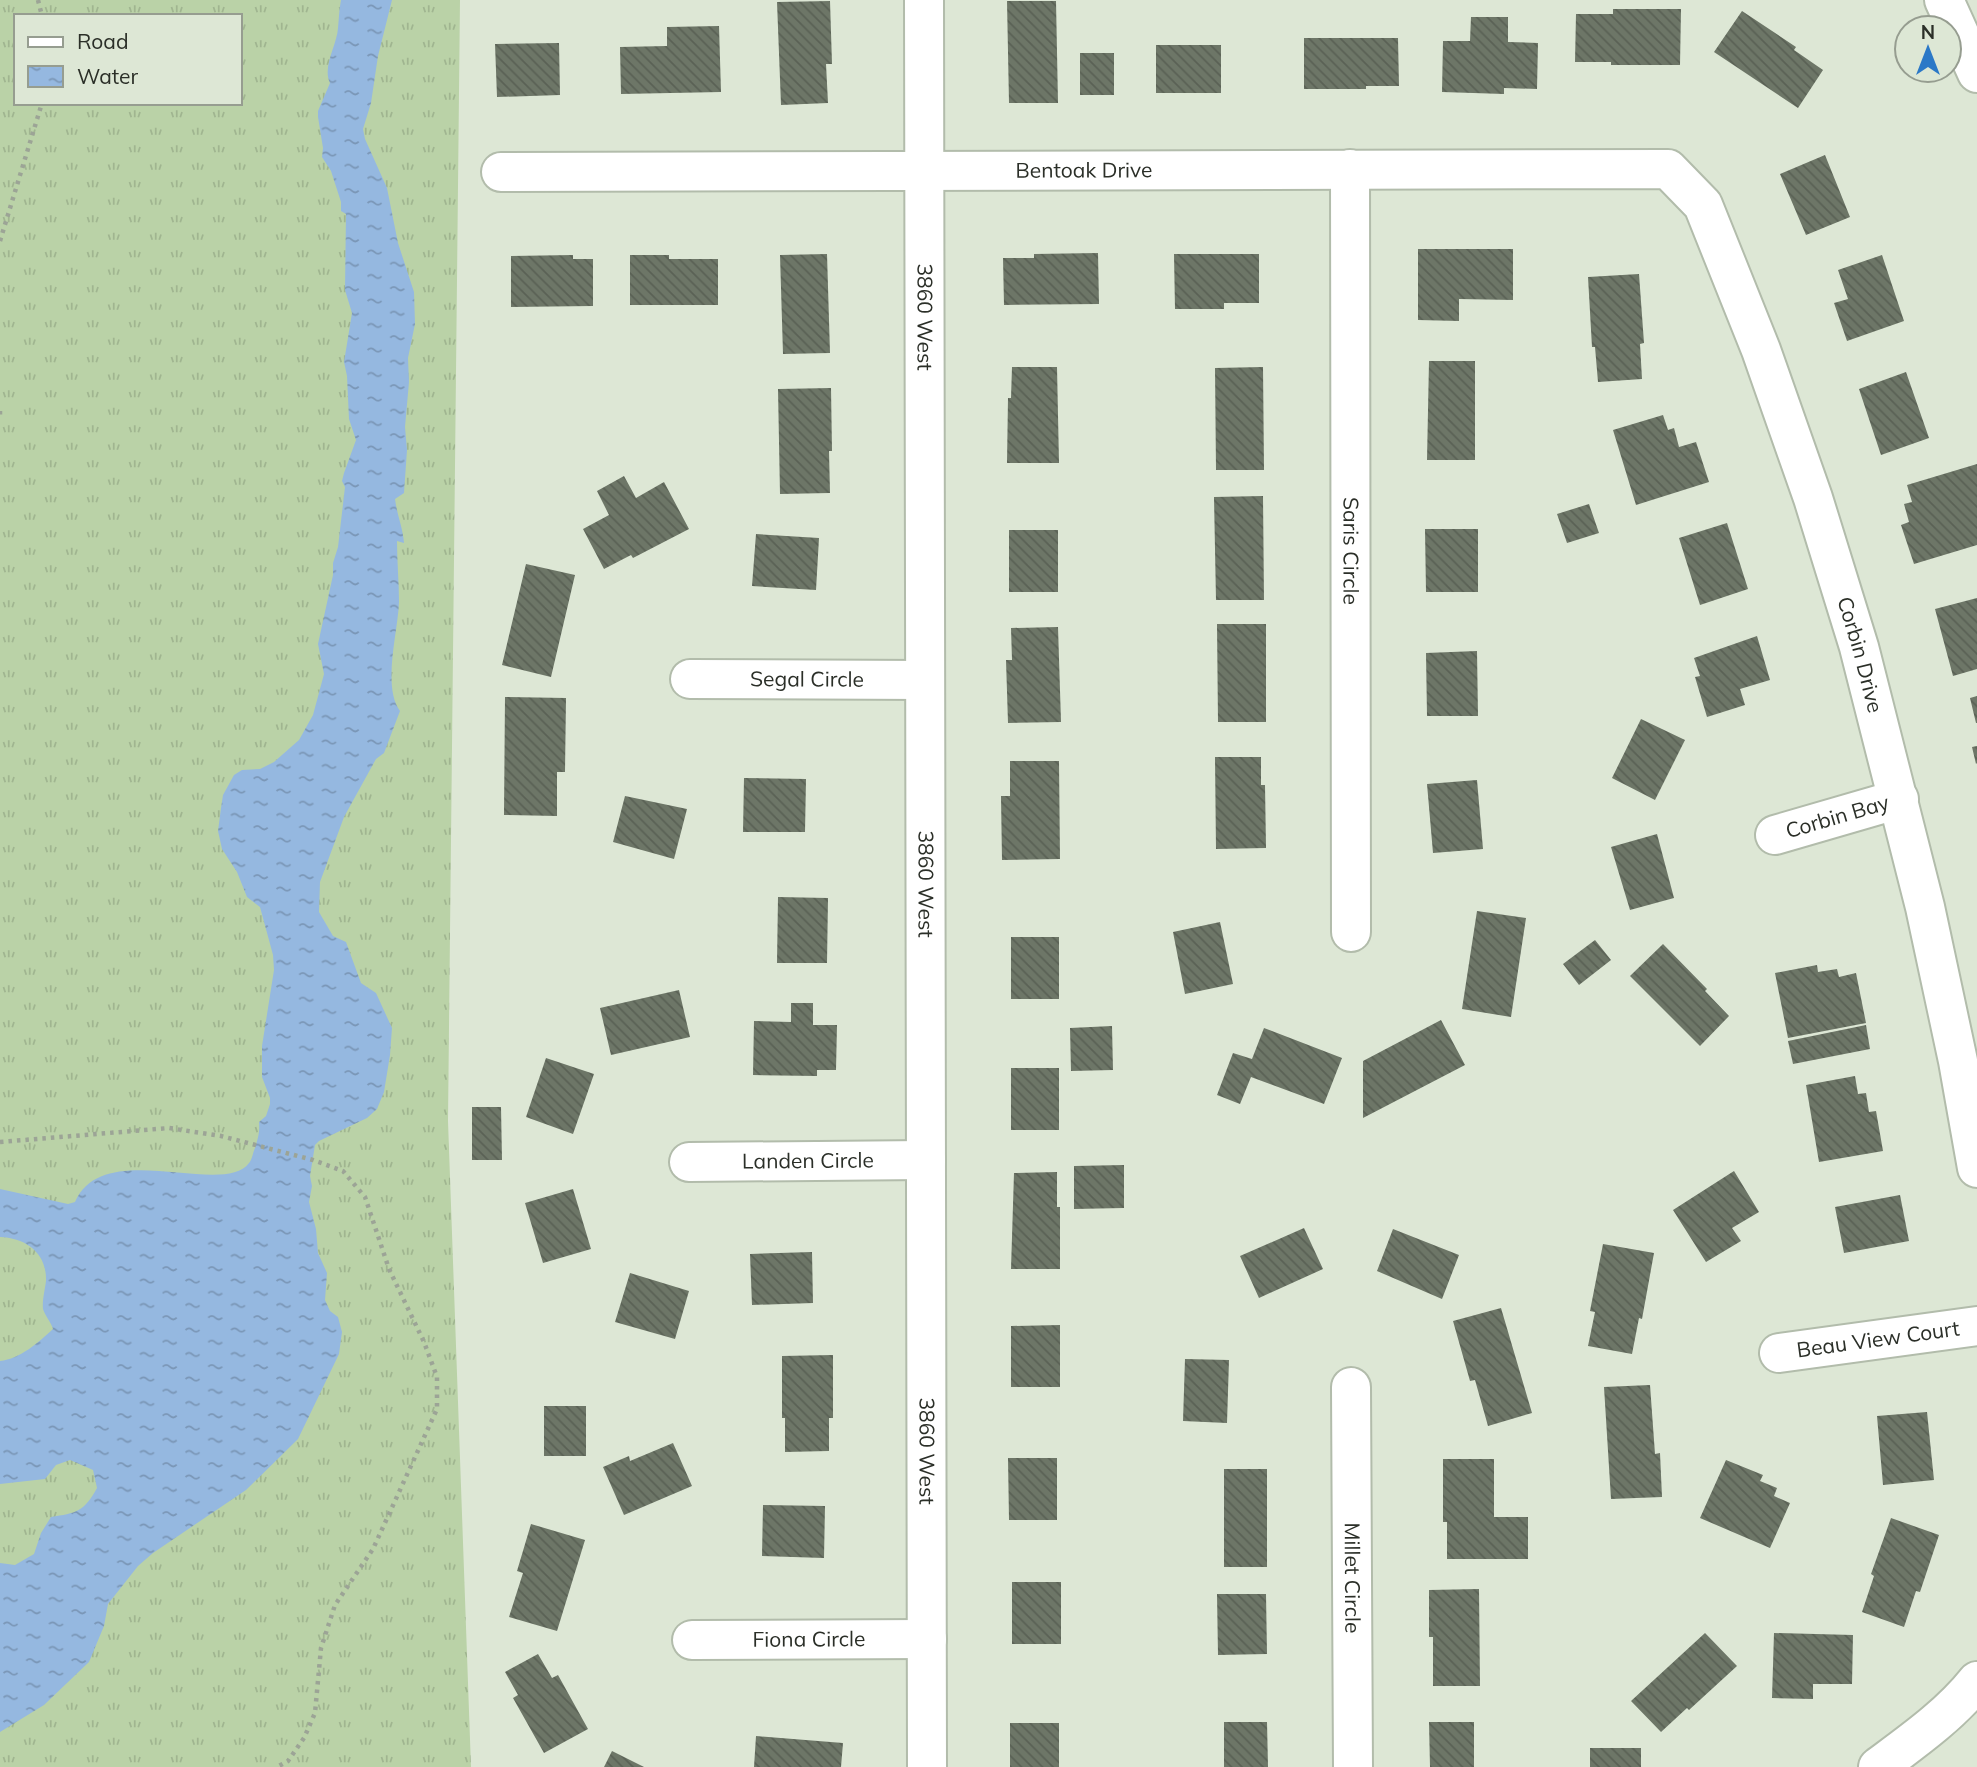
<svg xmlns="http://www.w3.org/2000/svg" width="1977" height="1767" font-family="Mulish,sans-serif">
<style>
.grass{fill:url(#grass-tufts);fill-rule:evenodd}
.water{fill:url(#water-ripples)}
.building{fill:url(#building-back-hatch)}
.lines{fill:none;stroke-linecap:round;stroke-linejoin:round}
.minor-casing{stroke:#b2bcab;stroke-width:42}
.highway-casing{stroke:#b2bcab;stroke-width:42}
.path{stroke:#9ca496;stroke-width:4.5;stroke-dasharray:3.5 5;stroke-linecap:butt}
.minor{stroke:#fff;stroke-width:38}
.highway{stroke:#fff;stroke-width:38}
.labels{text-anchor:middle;stroke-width:7;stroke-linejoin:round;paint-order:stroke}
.street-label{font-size:21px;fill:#2b2f28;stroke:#dde7d5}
</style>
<defs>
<pattern id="grass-tufts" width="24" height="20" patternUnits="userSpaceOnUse" patternTransform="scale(1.75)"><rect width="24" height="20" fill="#bad2a7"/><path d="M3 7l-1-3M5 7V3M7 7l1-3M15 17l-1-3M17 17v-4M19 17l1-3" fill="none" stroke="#a0b590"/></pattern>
<pattern id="water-ripples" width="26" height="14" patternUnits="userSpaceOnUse" patternTransform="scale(1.75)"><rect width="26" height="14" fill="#95b8e0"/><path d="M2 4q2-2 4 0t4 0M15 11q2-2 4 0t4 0" fill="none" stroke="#7a96b6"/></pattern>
<pattern id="building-back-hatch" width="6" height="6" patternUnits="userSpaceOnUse" patternTransform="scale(1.75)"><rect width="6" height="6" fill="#6d7667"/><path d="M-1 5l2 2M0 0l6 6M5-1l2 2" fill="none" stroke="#5a6155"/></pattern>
</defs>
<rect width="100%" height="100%" fill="#dde7d5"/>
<!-- grass -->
<path class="grass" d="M0 0H460L448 1121 471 1767H0ZM16 16H240V103H16Z"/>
<!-- water -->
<path class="water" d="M341 0H392L378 56 371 103 363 129 365 139 387 188 398 243 414 292 415 324 408 358 409 382 405 427 407 450 404 493 395 499C397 515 403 528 404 543L397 541C397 562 399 582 399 602 398 632 382 686 400 711L384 753 376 759 344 817 320 882 319 912 333 936 346 942 361 983 376 993 392 1028 390 1055 384 1092 377 1109 367 1118 319 1141 315 1145 310 1176 312 1186 309 1202 316 1229 318 1253 327 1273 325 1300 330 1311 338 1317 342 1332 339 1354 298 1439 246 1490 153 1553 138 1566 108 1604 104 1626 89 1662 44 1705 0 1732V1563L15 1565 34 1554 41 1533 51 1517C76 1513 84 1512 97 1488L93 1470 70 1460 56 1465 45 1479 0 1484V1361C20 1359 39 1342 53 1329 51 1322 45 1316 43 1309 42 1301 45 1289 46 1281 47 1253 26 1238 0 1237V1189L68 1204 75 1202C103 1137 223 1198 249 1163 252 1160 253 1152 255 1148 258 1138 260 1132 259 1122L266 1116 270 1104V1098L262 1077V1046L274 970 273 955 260 907 247 897 237 872 222 849 218 831 221 808 223 795 234 775 242 770 260 769 274 762 299 740 313 715 324 674 318 644 333 575V563L338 547 345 487 342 481 344 473 356 440 349 419 347 376 344 362 352 313 345 290 346 214 341 211V202L331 171 322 157 323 148 318 117V111L330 83C322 67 337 45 338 28 339 18 339 10 341 0Z"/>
<!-- building -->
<path class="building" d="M830 1 832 64H826L828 103 781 105 777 2Z
M1007 1H1056L1058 103H1009Z
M1613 9H1681L1680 65H1611V62H1575L1576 14H1613Z
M1742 11 1796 47 1794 50 1823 70 1798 108 1714 52Z
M1471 17H1508V42L1538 43 1537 89 1504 88V94L1442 92 1443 41H1470Z
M719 26 721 92 621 94 620 47 667 46V27Z
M1304 38H1398L1399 86H1366V89H1304Z
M559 43 560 95 497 97 495 44Z
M1156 45H1221V93H1156Z
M1080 53H1114V95H1080Z
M1825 155 1850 217 1806 235 1780 174Z
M1418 249H1513V300L1459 299V321L1418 320Z
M1098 253 1099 304 1004 305 1003 258H1034V254Z
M827 254 830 353 783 354 780 255Z
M1174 254H1259V303H1224V309H1175Z
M573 255V259H593V306L511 307V256Z
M630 255H669V259H718V305H630Z
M1882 255 1904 321 1847 341 1834 303 1848 299 1838 270Z
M1639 274 1644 343 1640 344 1642 379 1598 382 1595 347H1592L1588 277Z
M1429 361H1475V460H1427Z
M1012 367H1057L1059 463H1007L1008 398H1011Z
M1263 367 1264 470H1216L1215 368Z
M1906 372 1929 438 1881 455 1859 389Z
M831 388 832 451H829L830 493 780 494 778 389Z
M1663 415 1668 430 1674 428 1679 447 1696 442 1709 482 1636 505 1613 430Z
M1977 464V545L1914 564 1901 525 1909 522 1904 504 1912 502 1907 485Z
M624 476 636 498 664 482 689 529 633 558 631 555 604 569 583 529 609 515 597 491Z
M1263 496 1264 600H1216L1214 497Z
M1589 504 1599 533 1567 543 1557 514Z
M1727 523 1748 589 1700 605 1679 538Z
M1425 529H1478V592H1426Z
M1009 530H1058V592H1009Z
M756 534 819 538 816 590 752 586Z
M526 564 575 575 551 677 502 665Z
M1977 598V669L1953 676 1935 609Z
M1217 624H1266V722H1218Z
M1058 627 1061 722 1008 723 1006 660H1012L1011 628Z
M1757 636 1770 680 1740 689 1745 705 1707 717 1695 677 1700 676 1694 658Z
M1477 651 1478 716H1427L1426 653Z
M1977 696V723H1976L1970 698Z
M505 697 566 698 565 772H557V816L504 815Z
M1641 719 1685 740 1655 800 1612 778Z
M1977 746V763L1976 764 1972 747Z
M1215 757H1261V785H1265L1266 848 1216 849Z
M1010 761H1059L1060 859 1002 860 1001 796H1010Z
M744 778 806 779 805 832H743Z
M1477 780 1483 849 1433 853 1427 784Z
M625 796 687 809 674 859 613 842Z
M1657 834 1674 898 1630 910 1611 847Z
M778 897 828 898 827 963H777Z
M1477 911 1526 918 1511 1017 1462 1009Z
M1220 922 1233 984 1185 994 1173 932Z
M1011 937H1059V999H1011Z
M1595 940 1611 960 1579 985 1563 964Z
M1663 944 1707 989 1705 991 1729 1016 1700 1046 1630 976Z
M1817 965 1818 972 1837 969 1839 977 1856 973 1866 1023 1788 1038 1775 973Z
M679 990 690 1037 611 1055 600 1008Z
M791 1003H813V1025H837L836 1070H817V1076L753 1075 754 1021 791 1022Z
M1441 1020 1465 1065 1363 1118V1061Z
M1866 1025 1870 1049 1793 1064 1788 1041Z
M1112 1026 1113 1070 1071 1071 1070 1028Z
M1264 1028 1342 1058 1324 1104 1251 1077 1240 1104 1217 1095 1233 1053 1252 1059Z
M546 1058 594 1074 573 1134 526 1117Z
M1011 1068H1059V1130H1011Z
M1855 1076 1858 1094 1866 1093 1869 1112 1876 1111 1883 1151 1819 1162 1806 1085Z
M472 1107H501L502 1160H472Z
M1124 1165V1208L1074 1209V1166Z
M1734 1171 1759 1212 1732 1228 1741 1241 1706 1262 1673 1210Z
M1057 1172V1207H1060V1269H1011L1014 1173Z
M573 1189 591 1249 543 1263 525 1203Z
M1900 1195 1909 1241 1844 1253 1835 1207Z
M1304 1228 1323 1269 1259 1298 1240 1256Z
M1393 1229 1459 1255 1442 1299 1377 1271Z
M1603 1244 1654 1253 1642 1319 1639 1318 1632 1354 1588 1346 1595 1312 1590 1311Z
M812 1252 813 1303 752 1305 750 1254Z
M630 1273 689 1291 675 1339 615 1322Z
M1501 1308 1532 1413 1488 1426 1475 1380 1470 1381 1453 1321Z
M1060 1325V1387H1011V1326Z
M833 1355V1418H829V1451L785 1452V1418H782V1356Z
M1185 1359 1229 1360 1227 1423 1183 1421Z
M1650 1385 1655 1454 1660 1453 1662 1497 1611 1499 1604 1387Z
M544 1406H586V1456H544Z
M1927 1412 1934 1480 1883 1485 1877 1416Z
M673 1443 692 1486 624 1515 603 1467 629 1456 630 1461Z
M1008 1458H1057V1520H1009Z
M1443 1459H1494V1517H1528V1559H1447V1522H1443Z
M1726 1460 1763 1475 1760 1481 1777 1488 1774 1496 1790 1503 1770 1548 1700 1518Z
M1224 1469H1267V1567H1224Z
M763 1505 825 1506 824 1558 762 1556Z
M1891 1518 1939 1535 1920 1592 1916 1591 1904 1627 1862 1612 1874 1576 1871 1574Z
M531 1524 585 1540 557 1631 509 1617 523 1573 517 1571Z
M1012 1582H1061V1644H1012Z
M1479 1589 1480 1686H1433V1637H1429V1590Z
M1217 1594H1266L1267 1654 1218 1655Z
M1705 1633 1737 1666 1689 1710 1687 1708 1661 1732 1631 1701Z
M1774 1633 1853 1635 1852 1684H1813V1699L1772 1698Z
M538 1654 552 1678 558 1675 588 1729 544 1753 513 1698 518 1695 505 1672Z
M1224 1722H1267L1268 1767H1224Z
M1429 1722H1474V1767H1430Z
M1010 1723H1059V1767H1010Z
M756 1736 843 1743 841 1767H754Z
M1590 1748H1641V1767H1590Z
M612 1751 644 1767H604Z"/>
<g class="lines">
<defs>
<g id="minor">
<path id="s1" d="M924 0 927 1767"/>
<path id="s2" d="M1350 169 1351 932"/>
<path id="s3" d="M501 172 1668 169 1703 205 1761 350 1813 498 1859 647 1925 907 1958 1061 1977 1168"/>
<path id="s4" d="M690 679 925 680"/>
<path id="s5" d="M1775 835 1899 799"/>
<path id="s6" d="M689 1162 926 1160"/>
<path id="s7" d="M1779 1353 1977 1326"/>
<path id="s8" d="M1351 1387 1353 1767"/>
<path id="s9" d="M692 1640 927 1639"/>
<path d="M1878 1767C1913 1741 1950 1715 1977 1681"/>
</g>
<path id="highway" d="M1944 0 1977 73"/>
</defs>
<!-- minor casing -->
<use href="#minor" class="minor-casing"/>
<!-- highway casing -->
<use href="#highway" class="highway-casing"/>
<!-- path -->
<path class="path" d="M38 0 42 16
M0 241 42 103
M0 411V417
M0 1142 169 1128 221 1136 313 1160 343 1171 365 1197 389 1269 424 1342 437 1377V1409L373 1549 335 1605 321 1648 315 1713 304 1738 288 1761 277 1767"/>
<!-- minor -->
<use href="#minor" class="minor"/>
<!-- highway -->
<use href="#highway" class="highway"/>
</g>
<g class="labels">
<!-- street labels -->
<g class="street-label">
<text dy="7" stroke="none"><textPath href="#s3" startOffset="583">Bentoak Drive</textPath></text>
<text dy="7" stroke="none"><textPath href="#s1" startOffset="317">3860 West</textPath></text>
<text dy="7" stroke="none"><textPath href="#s2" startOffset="382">Saris Circle</textPath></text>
<text dy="7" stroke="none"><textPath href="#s3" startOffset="1694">Corbin Drive</textPath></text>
<text dy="7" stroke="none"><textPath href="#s4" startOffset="117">Segal Circle</textPath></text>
<text dy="7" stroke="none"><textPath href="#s5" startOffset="65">Corbin Bay</textPath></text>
<text dy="7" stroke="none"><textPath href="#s1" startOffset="884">3860 West</textPath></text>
<text dy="7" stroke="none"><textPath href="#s6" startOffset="119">Landen Circle</textPath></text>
<text dy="7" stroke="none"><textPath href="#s7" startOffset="100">Beau View Court</textPath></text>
<text dy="7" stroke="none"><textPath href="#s1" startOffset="1451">3860 West</textPath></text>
<text dy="7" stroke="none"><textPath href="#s8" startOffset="191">Millet Circle</textPath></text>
<text dy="7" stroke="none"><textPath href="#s9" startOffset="117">Fiona Circle</textPath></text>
</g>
</g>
<!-- legend -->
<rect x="14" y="14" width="228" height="91" fill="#dde7d5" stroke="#969d90" stroke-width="2"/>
<rect x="28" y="37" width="35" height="10" fill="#ffffff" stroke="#969d90" stroke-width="2"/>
<text x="77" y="49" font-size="21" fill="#2b2f28">Road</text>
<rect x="28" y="66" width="35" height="21" fill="url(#water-ripples)" stroke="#969d90" stroke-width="2"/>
<text x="77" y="84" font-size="21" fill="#2b2f28">Water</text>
<!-- north arrow -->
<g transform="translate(1928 49)"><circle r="33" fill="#dde7d5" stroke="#969d90" stroke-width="2"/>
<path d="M0-5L12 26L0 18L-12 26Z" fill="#2b78c7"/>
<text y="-10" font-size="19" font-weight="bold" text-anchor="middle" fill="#2b2f28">N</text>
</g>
</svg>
